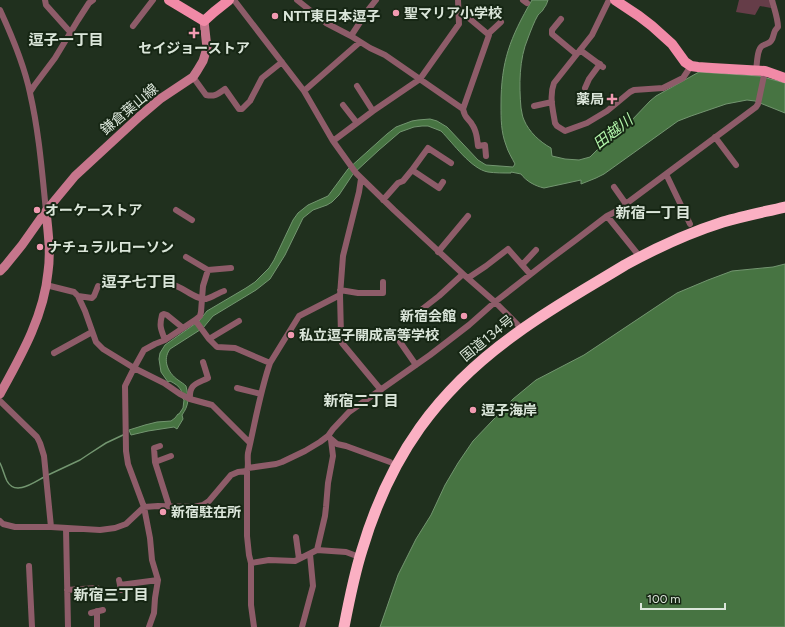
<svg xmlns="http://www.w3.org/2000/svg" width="785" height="627" font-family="Figtree,'Noto Sans JP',sans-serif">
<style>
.green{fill:#653d48}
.water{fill:#477442;stroke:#739670}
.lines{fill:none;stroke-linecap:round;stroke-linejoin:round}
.stream{stroke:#739670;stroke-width:1.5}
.street{stroke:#8e5c69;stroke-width:6}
.secondary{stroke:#c6768c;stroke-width:9}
.primary{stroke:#f18aa7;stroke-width:10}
.highway{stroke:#fbb0c3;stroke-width:11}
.poi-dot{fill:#f19ab1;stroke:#162614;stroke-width:1.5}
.labels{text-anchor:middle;stroke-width:4;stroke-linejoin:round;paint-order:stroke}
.poi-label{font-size:14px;font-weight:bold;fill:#dbe6da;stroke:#162614;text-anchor:start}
.street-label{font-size:14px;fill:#dbe6da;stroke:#162614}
.neighbourhood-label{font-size:15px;font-weight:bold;fill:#dbe6da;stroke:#162614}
.water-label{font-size:15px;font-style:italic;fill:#b4f7ac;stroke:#162614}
</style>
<rect width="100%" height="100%" fill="#20301e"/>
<!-- green -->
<path class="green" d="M739 0H770L771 8 760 6 755 15 736 12Z"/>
<!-- water -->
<path class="water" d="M532 0H548C547 3 546 6 544 8 543 11 540 13 538 15 534 22 531 30 528 38 519 59 519 85 521 108 522 112 522 116 524 120 529 132 540 142 551 148L552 156 565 159 579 160 590 157 601 146V143L618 129 626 122 631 121 650 101 656 96 699 72 759 76 785 83V113L755 101 747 100 726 104 691 116 678 121 604 174 596 178 581 184V180L544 188C535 186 526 181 521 174L511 172V173C503 173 495 173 488 172 471 169 453 143 441 131L428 126H422L414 127 400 132 379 150 353 174 339 195 332 202 327 205 313 210 303 218 285 255 270 279 256 290 213 316 203 328 170 349C162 360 168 373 178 380 181 382 184 384 186 386 189 399 189 405 182 415L183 419 177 429 174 427 148 431 131 435 129 430 145 425 157 422 171 421 175 418 178 414H179L183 408 184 400C181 396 182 394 181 390 179 386 174 383 170 381L168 382 161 372 159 359 160 353 165 345 199 321 207 311 246 288 255 282 269 268 274 260 293 220 298 213 308 205 328 196 348 169 387 134 396 127 412 121 418 120 430 119 437 121 447 127 478 160 486 165 513 167 515 164C512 158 508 152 506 145 501 132 501 119 501 105 501 61 510 38 532 0Z
M785 264V627H380L398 575 416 539 431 515 445 485 458 463 473 441 513 399 536 380 584 355 677 293 708 280 732 271 773 267Z"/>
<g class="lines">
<!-- stream -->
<path class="stream" d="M0 463C3 469 4 475 7 481 15 496 33 483 44 477
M48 475 80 460 89 454 106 443 123 435"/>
<!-- street -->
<path class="street" d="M45 0 46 5 71 33
M234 0 304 91 333 141 356 173 394 210 463 274 495 302 518 325
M297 0 326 23 351 36 370 48 385 55 463 109
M523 0 527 3
M609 0 592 35 554 83C549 96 553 110 555 123L557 126 565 131 587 123 607 111 630 92 634 90 663 88 683 78 691 66
M458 9 489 35 463 109C465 120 469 118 473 126 477 132 477 139 478 146L485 145 486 156
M0 10C12 36 24 64 30 93 39 132 42 172 46 211
M561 19 552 30V34L576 54
M133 26 153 0
M488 34 501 22
M351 36 368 10 376 0
M580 50 603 67
M756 71C757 64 757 49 762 46 765 44 769 44 771 41 775 36 772 32 778 27 778 19 774 8 772 0
M193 77 206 95C215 97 218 94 225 89L239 109H242L250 101 262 78 282 62
M357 86 373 111
M585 88 589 79 600 64
M304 91 360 42
M30 92 34 86 55 58 78 20 89 3 93 0
M343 105 357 123
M534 106 552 102
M715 137 736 165
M333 141 373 111 420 79 459 24 458 0
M412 170 428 148 451 163
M666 174 690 224
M361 179 359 192 343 256 340 295 341 335 342 343 381 390
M614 187 626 204
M383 200 398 183 403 181 412 170 439 188 443 182
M176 210 192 220
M607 216 640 257
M438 252 468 216
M186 257 208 270 231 268
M522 265 536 250
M468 278 486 266 508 249 530 274
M170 284C181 285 195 300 206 299 211 298 218 293 224 291
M46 285 74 292 78 296 85 311 96 342 103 349 134 368 164 383 180 394 190 399 212 405 250 443
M340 290 358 293H383V282
M78 296 92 298 94 296 98 286
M417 315 421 310 439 296 463 274
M195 320 209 339 217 347 235 348 270 363C260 392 255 423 248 453 247 459 249 466 247 471V536L249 555 251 563V605L254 627
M209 339 239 321
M165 340C161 329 159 327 162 315L164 314 167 315 183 328
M400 342 416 365
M54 353 92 332
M270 363 299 316 340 295
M237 388 261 394
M190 399C189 384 196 384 208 378L203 362
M0 401 37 437 40 443 44 456 51 527
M330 438 337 444 346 446 390 462
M160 446 154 448 155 462 169 506
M155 462 171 456
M248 468 276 464 282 462 305 451 320 442 328 436 333 429 349 412 430 355 469 325 495 302 549 260 577 239 607 216 615 212 756 107 758 104 765 71
M0 521 3 524 15 527H51L100 530 115 528 126 524 144 507 158 506 194 507 203 505 209 501 231 475 238 472 247 471
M66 528 68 627
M296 537 299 559
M317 550 325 516 326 507 328 483 333 456 331 440
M251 563 269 560 295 561 317 550 346 552 354 555
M29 566 32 627
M119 580 121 590
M120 585 158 580
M67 590 97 588
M97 611V627
M91 613 103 610
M149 627 154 613 155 598 158 580 152 560 150 538 144 507 128 464 126 451 125 386 134 368 144 350 155 344 165 340 195 320 200 316 201 312 203 286 208 270
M302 627 313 586 310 554"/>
<!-- secondary -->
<path class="secondary" d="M0 271 5 266 22 245 46 211 75 176 140 116 160 99 193 77 197 71 203 61 207 48 204 21
M0 394C21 356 44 316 48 272 51 252 48 231 46 211"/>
<!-- primary -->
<path class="primary" d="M169 0 204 21 214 12 229 0
M615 0 639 16 652 26 672 44 685 62 691 66 698 67 712 68 765 71 785 78"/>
<!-- highway -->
<path class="highway" d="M344 627C349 601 354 575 362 550 390 456 437 390 517 333 551 308 589 287 625 265 656 248 688 233 723 222 743 216 764 212 785 207"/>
</g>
<!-- markers -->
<g class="poi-dot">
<circle cx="396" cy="13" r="4"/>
<circle cx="275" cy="16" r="4"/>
<path d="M192 27h4v4h4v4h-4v4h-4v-4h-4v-4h4z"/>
<path d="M610 93h4v4h4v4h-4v4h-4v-4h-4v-4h4z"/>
<circle cx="37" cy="210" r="4"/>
<circle cx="40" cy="247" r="4"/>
<circle cx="464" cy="316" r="4"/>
<circle cx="291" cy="335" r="4"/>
<circle cx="473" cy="410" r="4"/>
<circle cx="163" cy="512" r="4"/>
</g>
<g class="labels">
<!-- poi labels -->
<g class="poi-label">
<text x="404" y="18">聖マリア小学校</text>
<text x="283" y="21">NTT東日本逗子</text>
<text x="194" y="53" text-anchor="middle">セイジョーストア</text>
<text x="604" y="104" text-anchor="end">薬局</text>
<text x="45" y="215">オーケーストア</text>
<text x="48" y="252">ナチュラルローソン</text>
<text x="456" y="321" text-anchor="end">新宿会館</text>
<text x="299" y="340">私立逗子開成高等学校</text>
<text x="481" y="415">逗子海岸</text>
<text x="171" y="517">新宿駐在所</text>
</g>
<!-- street labels -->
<g class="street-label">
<text transform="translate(129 109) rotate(-40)" y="5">鎌倉葉山線</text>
<text transform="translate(487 338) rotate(-39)" y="5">国道134号</text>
</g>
<!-- neighbourhood labels -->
<g class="neighbourhood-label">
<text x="66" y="45">逗子一丁目</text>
<text x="653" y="218">新宿一丁目</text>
<text x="139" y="287">逗子七丁目</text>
<text x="361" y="406">新宿二丁目</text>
<text x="111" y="600">新宿三丁目</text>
</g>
<!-- water labels -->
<g class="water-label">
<text transform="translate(613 132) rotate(-38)" y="5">田越川</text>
</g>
</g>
<!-- scale -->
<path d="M641 603v6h84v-6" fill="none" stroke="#dbe6da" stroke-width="2"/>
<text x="647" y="603" font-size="12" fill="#dbe6da" stroke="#162614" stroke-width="3" paint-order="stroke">100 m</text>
</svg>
